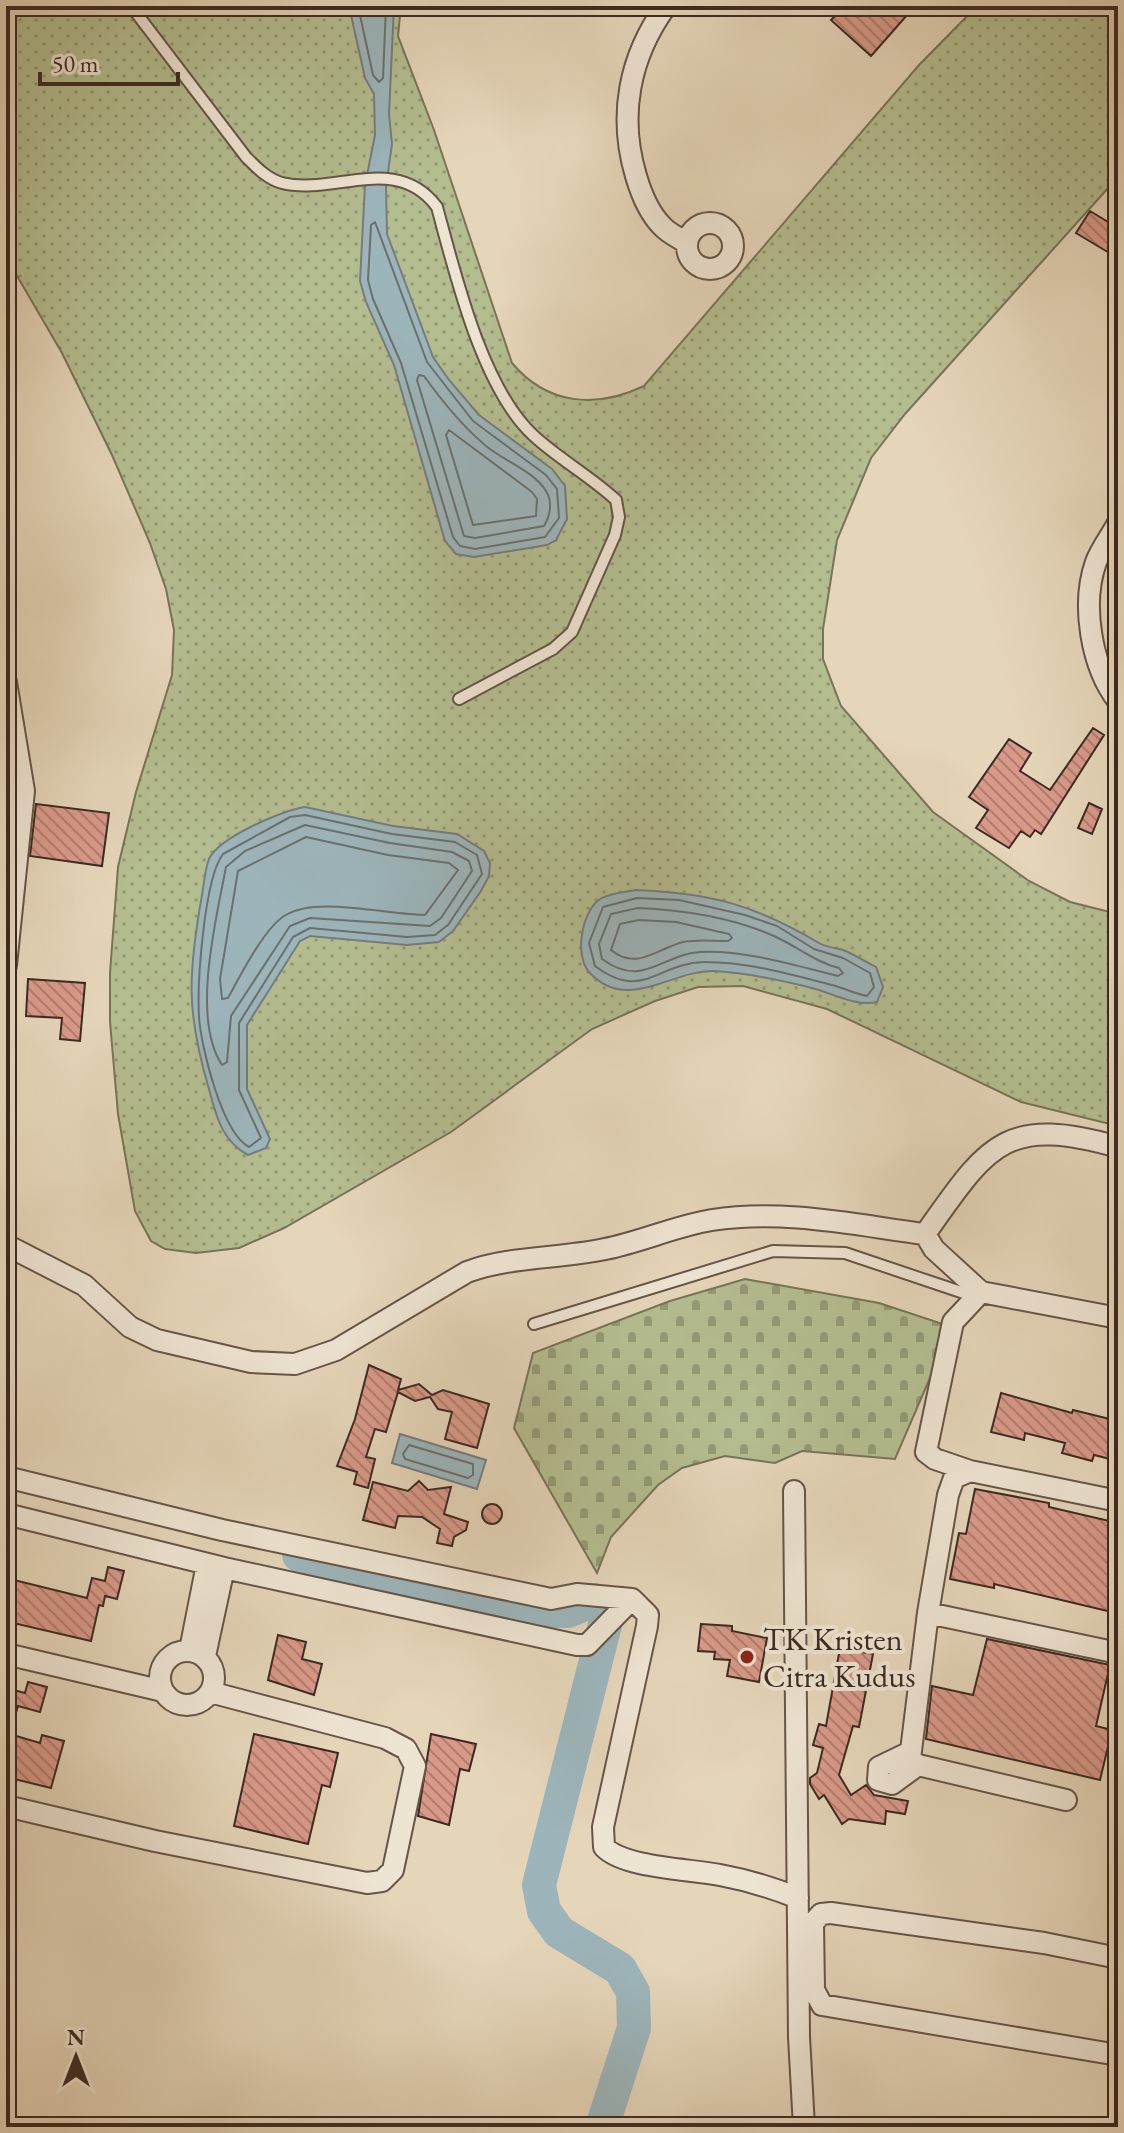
<svg xmlns="http://www.w3.org/2000/svg" width="1124" height="2133" font-family="'EB Garamond',serif">
<style>
.grass{fill:url(#grass-dots);stroke:#787459;stroke-width:2}
.cemetery{fill:url(#cemetery-stones);stroke:#787459;stroke-width:2}
.water{fill:#9cb5bb;stroke:#767d7e;stroke-width:2}
.lines{fill:none;stroke-linecap:round;stroke-linejoin:round}
.shore{stroke:#6c706e;stroke-width:2}
.river{stroke:#9cb5bb;stroke-width:34}
.building{fill:url(#building-back-hatch);stroke:#3c2a22;stroke-width:2}
.lane-casing{stroke:#665548;stroke-width:14}
.street-casing{stroke:#665548;stroke-width:24}
.lane{stroke:#eee4d2;stroke-width:10}
.street{stroke:#eee4d2;stroke-width:20}
.poi-dot{fill:#8f2418;stroke:#eee4d2;stroke-width:3}
.labels{text-anchor:middle;stroke-width:8;stroke-linejoin:round;paint-order:stroke}
.poi-label{font-size:32px;fill:#3c2a22;stroke:#eee4d2;text-anchor:start}
</style>
<defs>
<pattern id="grass-dots" width="8" height="8" patternUnits="userSpaceOnUse" patternTransform="scale(2)"><rect width="8" height="8" fill="#b4bd90"/><path d="M2 2h.1M6 6h.1" fill="none" stroke="#949a75" stroke-width="1.8" stroke-linecap="round"/></pattern>
<pattern id="cemetery-stones" width="16" height="16" patternUnits="userSpaceOnUse" patternTransform="scale(2)"><rect width="16" height="16" fill="#b4bd90"/><path d="M2 7V4a2 2 0 0 1 4 0v3zM10 15v-3a2 2 0 0 1 4 0v3z" fill="#949a75"/></pattern>
<pattern id="building-back-hatch" width="6" height="6" patternUnits="userSpaceOnUse" patternTransform="scale(2)"><rect width="6" height="6" fill="#d99989"/><path d="M-1 5l2 2M0 0l6 6M5-1l2 2" fill="none" stroke="#b17d70"/></pattern>
</defs>
<rect width="100%" height="100%" fill="#e5d5b9"/>
<filter id="stains"><feTurbulence type="fractalNoise" baseFrequency=".0025" numOctaves="4"/><feColorMatrix values="0 0 0 0 .2 0 0 0 0 .09 0 0 0 0 .02 0 0 0 .5 -.17"/></filter>
<radialGradient id="worn" r=".72"><stop offset=".6" stop-color="#630" stop-opacity="0"/><stop offset="1" stop-color="#630" stop-opacity=".3"/></radialGradient>
<!-- grass -->
<path class="grass" d="M6 6H401L398 36 434 130 512 363C547 405 596 409 644 386L919 65 977 6H1118V177L905 414 871 458 837 540 823 629V659L841 706 933 812 1029 881 1070 902 1118 914V1126L1021 1102 827 1009 743 986 698 987 655 1001 592 1029 451 1132 284 1228 239 1248 196 1253 165 1249 151 1241 135 1211 118 1114 110 1022V973L118 867 136 792 172 675 174 630 166 589 150 543 112 455 62 353 6 257Z"/>
<!-- cemetery -->
<path class="cemetery" d="M745 1279 879 1303 952 1327 895 1459 802 1451 775 1463 725 1456 682 1468 658 1485 611 1537 597 1573 514 1428 533 1353 670 1301Z"/>
<!-- water -->
<path class="water" d="M349 6H394L389 114 392 144 386 186 387 234 433 357 449 380 479 415 552 469 565 486 567 519 556 540 547 545 474 557 456 554 445 541 394 365 366 302 360 281 365 185 375 135 374 94 365 78Z
M305 807 393 826 457 834 484 851 490 863 489 876 481 891 453 931 439 942 407 945 310 936 300 941 247 1025V1089L270 1139 266 1148 248 1155C222 1141 216 1116 209 1089 186 1012 188 974 202 895 204 884 205 869 209 859 219 837 282 811 305 807Z
M636 890C711 893 755 905 819 943 826 947 835 948 843 950 854 954 865 962 876 967L883 987 877 1002C856 1007 832 993 812 988 780 980 748 973 715 971 672 969 627 1014 589 972 574 955 582 911 600 899 610 893 625 892 636 890Z
M400 1434 486 1460 477 1489 392 1463Z"/>
<g class="lines">
<!-- shore -->
<path class="shore" d="M358 6 373 75 379 82 383 78 386 6
M375 222 427 362 473 421 546 475 557 489 559 518 545 537 475 549 460 546 453 537 401 363 373 299 368 280 371 225Z
M419 375 424 376C442 401 462 426 486 446 504 461 534 471 546 491 553 502 550 516 544 526L475 538 464 536 417 380Z
M449 430 532 492 537 499 536 516 473 525 446 435Z
M305 815 392 834 455 842 477 855 482 874 448 925 435 935 407 937 310 928 293 937 239 1023V1090L261 1138 249 1147C222 1133 201 1047 199 1017 197 984 204 879 223 854L290 817Z
M305 825 390 843 452 852 469 861 472 871 441 918 430 926 310 918 290 926 231 1016 227 1062 222 1065C191 1018 216 920 226 867L245 851Z
M306 837 388 855 449 863 458 870 425 915C386 915 316 895 284 916 264 929 240 976 228 998L222 999 220 979 238 871Z
M637 898 679 900 745 915 777 926 814 949 843 958 870 973 874 987 867 996C855 994 844 988 832 985 791 974 747 962 704 962 657 963 643 1002 595 966L589 943 603 907Z
M638 908C684 910 731 917 774 936 798 947 815 962 839 968L843 973 838 976C797 966 746 950 700 952 660 955 643 989 602 959L599 944 611 914Z
M639 920 676 922 729 934 732 938 728 941C713 941 698 939 683 942 656 949 637 971 611 950L620 924Z
M409 1445 473 1464V1475L468 1478 405 1459 403 1454Z"/>
<!-- river -->
<path class="river" d="M299 1555 536 1611H568L594 1600
M602 2127 634 2028 633 1992 620 1969 559 1932 544 1911 539 1885 607 1617"/>
</g>
<!-- building -->
<path class="building" d="M823 6H899L908 14 871 56 831 20 835 16Z
M1090 211 1118 228V243L1111 254 1076 233Z
M1093 728 1104 735 1041 834 1035 830 1030 837 1021 831 1009 848 976 828 988 810 969 797 1009 739 1031 753 1020 771 1050 790Z
M1089 803 1102 809 1092 834 1078 828Z
M36 804 109 813 102 866 30 856Z
M28 979 85 983 80 1041 60 1039 62 1018 26 1016Z
M369 1365 401 1379 398 1390 419 1384 432 1395 443 1390 489 1404 477 1448 445 1439 452 1412 438 1409 430 1397 415 1401 398 1392 386 1432 375 1429 366 1457 375 1459 368 1488 354 1484 357 1472 337 1466 355 1419Z
M1001 1393 1072 1413 1073 1410 1118 1421V1461L1094 1455 1092 1461 1062 1453 1065 1443 1025 1433 1024 1440 991 1432Z
M419 1481 428 1490 451 1487 444 1514 468 1522 466 1530 454 1537 452 1546 437 1543 440 1529 422 1517 398 1516 395 1528 363 1520 373 1482 408 1491Z
M975 1489 1049 1503V1507L1118 1523 1116 1613 994 1584V1588L950 1579 959 1533 966 1534Z
M482 1514a10 10 0 1 1 20 0a10 10 0 1 1-20 0Z
M108 1567 124 1571 117 1599 105 1596 103 1606 99 1605 91 1641 13 1623V1619L6 1617V1578L87 1598 92 1578 105 1581Z
M701 1624 732 1626V1631L767 1638 759 1682 727 1676 730 1660 714 1659 715 1652 698 1651Z
M278 1635 306 1642 302 1659 322 1664 314 1695 268 1680Z
M987 1639 1110 1665 1096 1726 1112 1730 1100 1780 926 1739 932 1686 973 1695Z
M840 1648 873 1654 859 1727 853 1726 839 1775 851 1795 866 1785 874 1795 908 1801 905 1814 886 1811 885 1824 849 1819 842 1824 824 1795 819 1799 810 1784V1778L817 1773 823 1748 813 1745 819 1724 826 1726Z
M28 1682 47 1687 40 1712 18 1706 10 1733H6V1688L25 1693Z
M6 1733 40 1743 42 1735 64 1741 51 1788 6 1777Z
M254 1734 338 1753 330 1787 322 1785 308 1844 234 1826Z
M431 1734 476 1744 469 1771 460 1769 449 1825 418 1816Z"/>
<g class="lines">
<defs>
<path id="lane" d="M131 6 246 157C256 167 267 179 282 183 334 196 396 152 437 207 455 273 482 389 534 436 559 459 590 476 616 500L619 517 615 535 572 632 553 649 459 699
M534 1324 773 1251 845 1253 964 1293 978 1292"/>
<path id="street" d="M666 6C629 57 618 116 636 176 641 193 649 213 662 226 668 233 679 238 687 243
M687 246a23 23 0 1 1 46 0a23 23 0 1 1-46 0Z
M1118 523C1111 536 1101 549 1096 562 1081 604 1091 666 1118 701
M6 682 24 791 6 965
M925 1234C987 1147 1003 1114 1118 1147
M6 1245 84 1285 130 1327 157 1340 251 1362 295 1364 336 1350 467 1272C510 1256 559 1259 605 1249 641 1242 675 1226 712 1220 783 1209 855 1225 925 1234L934 1249 981 1292 1118 1318
M970 1471 935 1459 926 1452 953 1322 981 1292
M6 1477 222 1530 551 1599 577 1594 632 1599 648 1615 647 1626 603 1827 604 1847C624 1868 690 1869 720 1875 747 1880 773 1888 798 1898
M794 1491 799 2037 804 2127
M6 1514 224 1568 577 1645H587L632 1599
M928 1613 1118 1653
M190 1650 207 1564
M160 1678a27 27 0 1 1 54 0a27 27 0 1 1-54 0Z
M6 1654 163 1691
M205 1656 224 1568
M910 1752 879 1767 878 1780 892 1784 918 1765
M1066 1800 918 1765 910 1759 928 1613 948 1495 954 1478 970 1471 1118 1501
M6 1806 155 1841 367 1883 382 1881 393 1870 415 1766 406 1749 385 1738 210 1692
M1118 1958 1044 1943 831 1913 821 1914 813 1923 814 1990 822 2005 1118 2055"/>
</defs>
<!-- lane casing -->
<use href="#lane" class="lane-casing"/>
<!-- street casing -->
<use href="#street" class="street-casing"/>
<!-- lane -->
<use href="#lane" class="lane"/>
<!-- street -->
<use href="#street" class="street"/>
</g>
<!-- markers -->
<circle class="poi-dot" cx="747" cy="1657" r="8"/>
<g class="labels">
<!-- poi labels -->
<g class="poi-label">
<text x="763" y="1650">TK Kristen<tspan x="763" dy="37">Citra Kudus</tspan></text>
</g>
</g>
<!-- margin -->
<rect width="1124" height="2133" fill="none" stroke="#e5d5b9" stroke-width="32"/>
<rect x="8" y="8" width="1108" height="2117" fill="none" stroke="#3c2a22" stroke-width="4"/>
<rect x="16" y="16" width="1092" height="2101" fill="none" stroke="#3c2a22" stroke-width="2"/>
<!-- north arrow -->
<g transform="translate(76 2057)" stroke="#eee4d2" stroke-width="6" paint-order="stroke">
<path d="M0-6L14 30L0 20L-14 30Z" fill="#3c2a22"/>
<text y="-12" font-size="22" font-weight="bold" text-anchor="middle" fill="#3c2a22">N</text>
</g>
<!-- scale -->
<path d="M40 72v12h138v-12" fill="none" stroke="#3c2a22" stroke-width="4"/>
<text x="52" y="72" font-size="24" fill="#3c2a22" stroke="#eee4d2" stroke-width="6" paint-order="stroke">50 m</text>
<rect width="100%" height="100%" filter="url(#stains)"/>
<rect width="100%" height="100%" fill="url(#worn)"/>
</svg>
